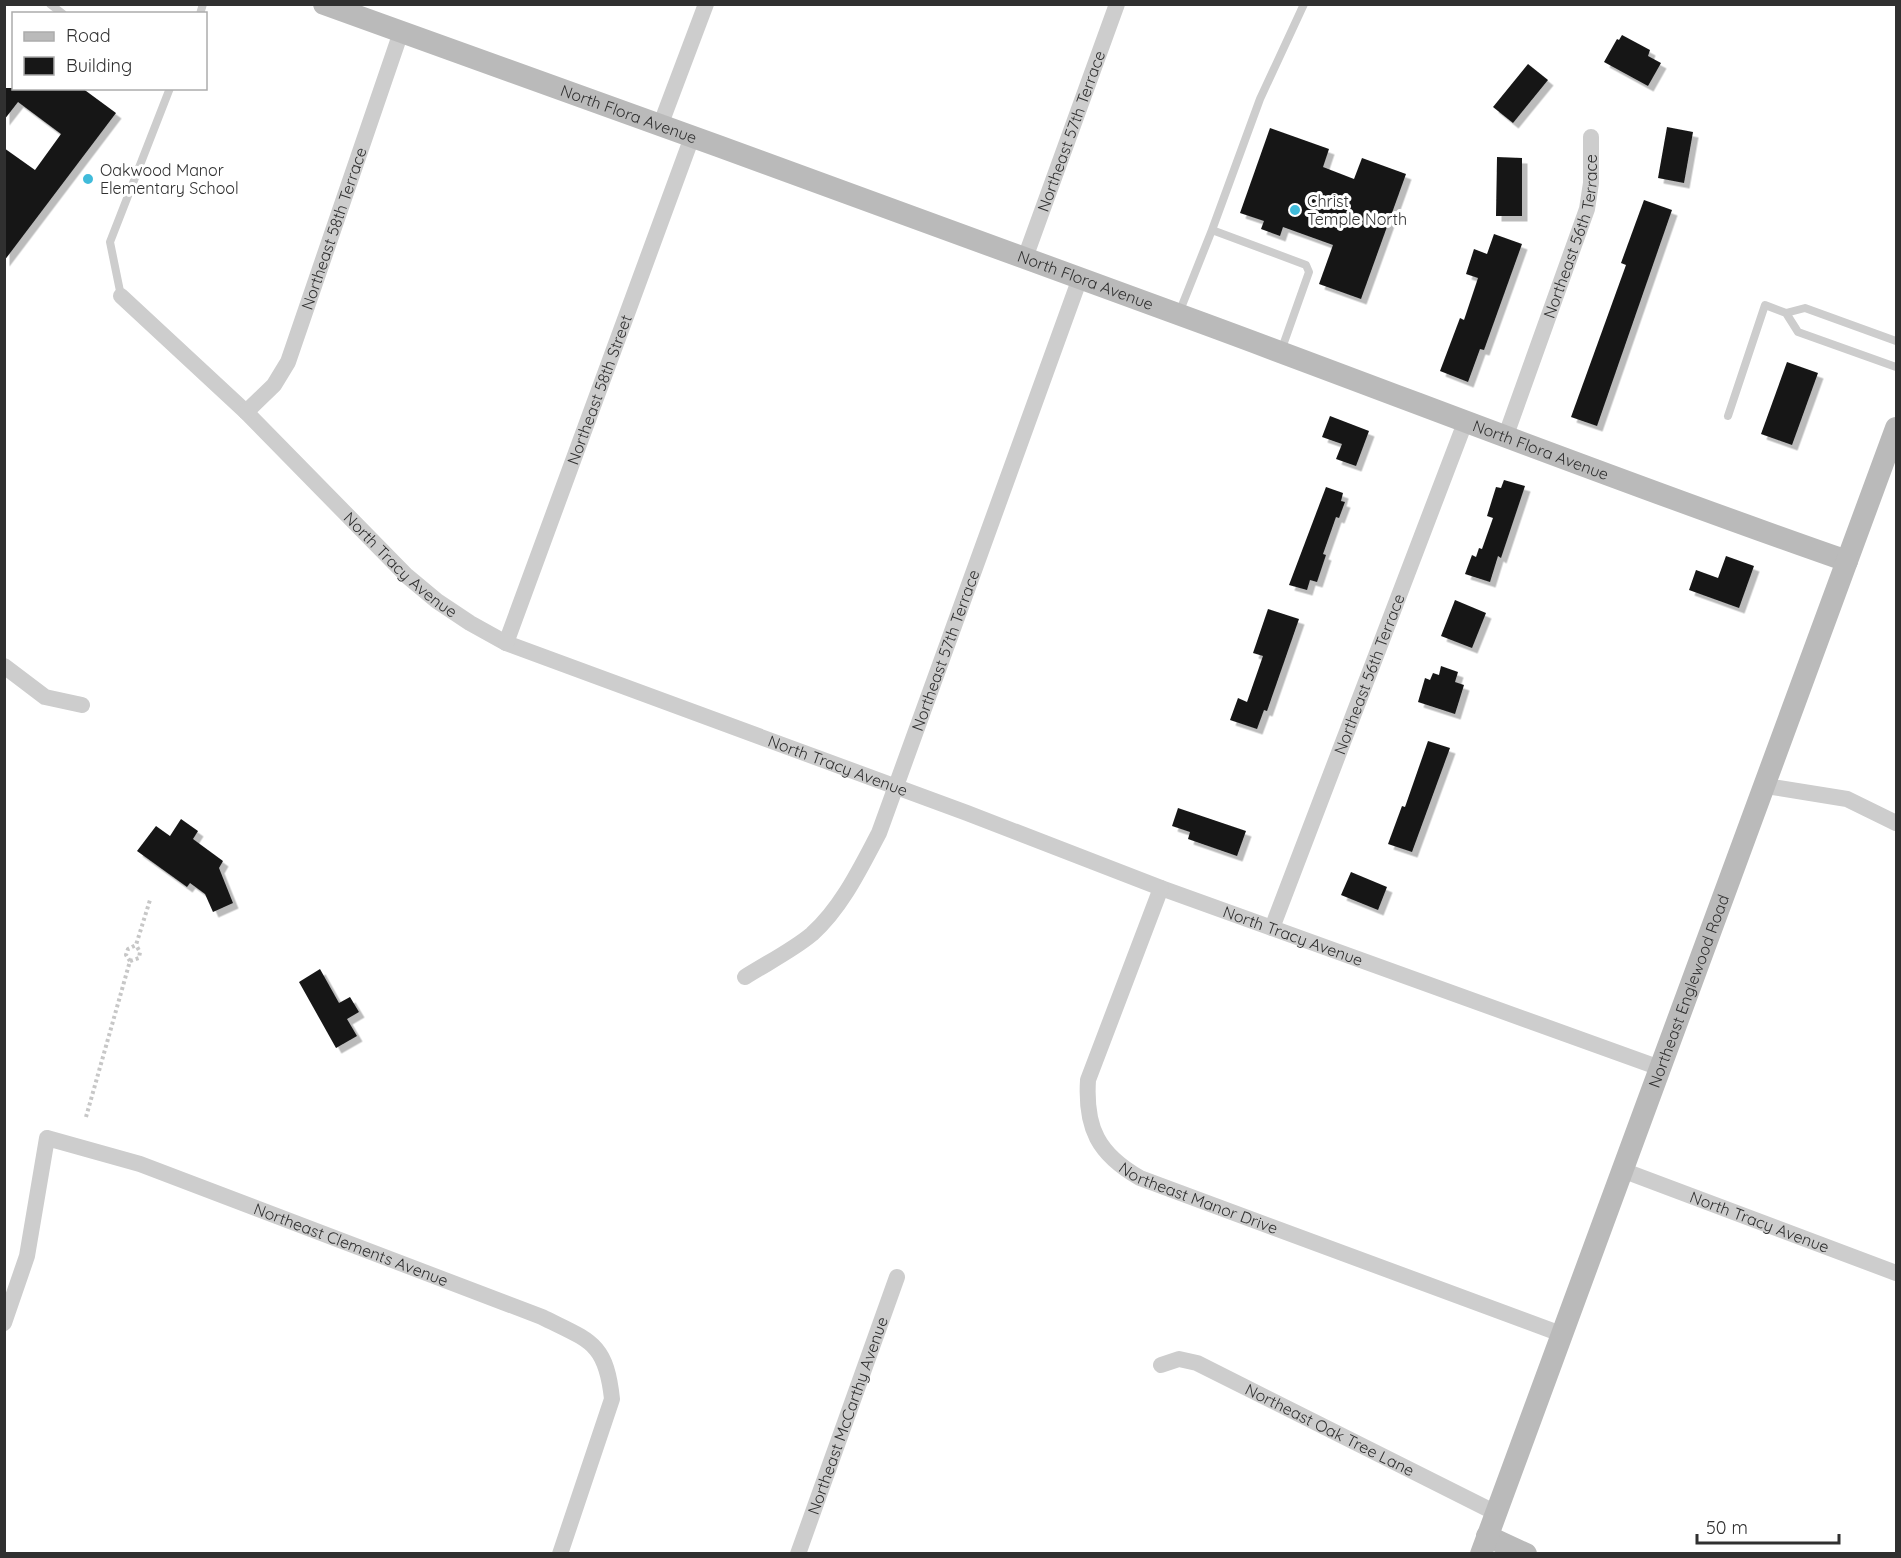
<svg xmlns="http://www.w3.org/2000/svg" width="1901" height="1558" font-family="Quicksand,sans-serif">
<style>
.building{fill:#171717;filter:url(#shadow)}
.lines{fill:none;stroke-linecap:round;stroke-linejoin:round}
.path{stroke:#c7c7c7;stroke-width:4;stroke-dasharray:3 3;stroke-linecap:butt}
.lane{stroke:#cdcdcd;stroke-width:8}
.street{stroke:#cdcdcd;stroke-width:16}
.secondary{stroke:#bababa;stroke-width:22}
.poi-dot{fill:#40bbda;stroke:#fff;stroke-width:2}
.labels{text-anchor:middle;stroke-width:6;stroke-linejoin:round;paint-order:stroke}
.street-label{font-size:16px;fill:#303030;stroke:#fff}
.poi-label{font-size:16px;fill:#303030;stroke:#fff;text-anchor:start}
</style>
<defs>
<filter id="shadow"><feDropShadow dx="5.5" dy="5.5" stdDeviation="0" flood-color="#0004"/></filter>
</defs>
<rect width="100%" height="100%" fill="#fff"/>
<!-- building -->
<path class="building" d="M1622 35 1650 50 1648 56 1661 63 1648 86 1604 62 1617 39 1619 40Z
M1528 64 1548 80 1513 123 1493 107Z
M4 88H82L116 113 4 261V148L35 170 61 134 18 102 4 120Z
M1667 127 1693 132 1684 183 1658 178Z
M1270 128 1329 149 1323 167 1354 179 1362 158 1406 174 1361 299 1319 284 1333 245 1283 227 1280 236 1261 229 1264 221 1240 213Z
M1497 157 1522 158V216H1496Z
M1644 200 1672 210 1597 426 1571 417 1626 265 1621 263Z
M1494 234 1522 244 1484 350 1480 349 1468 382 1440 371 1460 318 1464 320 1478 278 1466 274 1474 249 1487 254Z
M1787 362 1818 373 1792 445 1761 434Z
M1330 416 1369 431 1356 466 1336 459 1342 444 1322 437Z
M1504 480 1525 486 1501 558 1498 556 1490 582 1465 574 1472 555 1476 557 1479 548 1482 549 1493 518 1487 516 1496 487 1501 488Z
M1326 487 1343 493 1341 501 1345 502 1339 518 1336 517 1323 554 1326 555 1317 582 1310 580 1307 590 1289 585Z
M1726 556 1754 566 1739 608 1689 590 1696 570 1718 578Z
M1455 600 1486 613 1472 648 1441 636Z
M1268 609 1299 619 1267 711 1264 710 1257 729 1230 720 1238 698 1247 702 1263 656 1253 653Z
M1441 666 1458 672 1455 682 1464 685 1455 714 1418 702 1425 678 1430 680 1433 673 1439 675Z
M1428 741 1450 748 1412 852 1388 844 1402 806 1405 807Z
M1178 808 1246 831 1237 856 1188 839 1190 832 1172 826Z
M181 819 198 831 193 839 223 861 219 868 233 903 213 912 205 894 190 883 187 887 137 851 156 826 170 836Z
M1351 872 1387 887 1378 910 1341 895Z
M320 969 339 1003 350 997 359 1012 347 1019 357 1036 336 1048 299 982Z"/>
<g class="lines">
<!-- path -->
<path class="path" d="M130 961 139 958 140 952 136 945
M86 1117 130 961 126 955 128 949 136 945 150 900"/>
<!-- lane -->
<path class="lane" d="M50 4 63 14
M200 14 203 4
M1212 230 1260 99 1304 4
M121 296 110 242 170 88
M1179 313 1212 230 1306 265 1309 272 1281 351
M1896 341 1805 308 1786 313 1798 332 1896 367
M1728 416 1765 305 1786 313"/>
<!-- street -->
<g class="street">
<path d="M660 126 706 4"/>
<path id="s1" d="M1025 258 1117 4"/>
<path id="s2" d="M121 296 246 412 407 576 437 601 470 623 506 643 967 813 1161 888 1660 1068"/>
<path id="s3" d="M246 412 274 385 288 362 401 32"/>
<path id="s4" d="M1506 435 1587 209 1591 183V137"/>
<path id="s5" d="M506 643 692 137"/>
<path d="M4 666 45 697 82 705"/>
<path d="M1766 786 1847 799 1896 823"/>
<path id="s6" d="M1161 888 1088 1080C1085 1128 1098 1154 1140 1178L1561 1334"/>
<path id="s7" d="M1272 928 1466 420"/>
<path id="s8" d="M745 977C767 963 793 950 812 934 842 907 861 867 879 833L1080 278"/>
<path id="s9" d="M1622 1170 1896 1273"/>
<path id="s10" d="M4 1323 27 1256 47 1138 140 1164 542 1317C590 1341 606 1342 612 1399L560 1554"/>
<path id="s11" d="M1161 1365 1179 1359 1197 1363 1496 1513"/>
<path id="s12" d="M798 1554 897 1277"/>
</g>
<!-- secondary -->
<g class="secondary">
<path id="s13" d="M324 4C618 110 912 215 1205 324 1419 403 1631 486 1847 561"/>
<path d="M1487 1536 1526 1554"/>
<path id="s14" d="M1481 1554 1896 428"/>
</g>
</g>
<!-- markers -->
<g class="poi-dot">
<circle cx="88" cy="179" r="6"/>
<circle cx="1295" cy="210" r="6"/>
</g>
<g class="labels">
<!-- street labels -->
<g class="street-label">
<text dy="6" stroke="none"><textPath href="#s13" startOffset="324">North Flora Avenue</textPath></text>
<text dy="6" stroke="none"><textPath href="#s1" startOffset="135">Northeast 57th Terrace</textPath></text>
<text dy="6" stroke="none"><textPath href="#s3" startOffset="207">Northeast 58th Terrace</textPath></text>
<text dy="6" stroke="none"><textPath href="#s4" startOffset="210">Northeast 56th Terrace</textPath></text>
<text dy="6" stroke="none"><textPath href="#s13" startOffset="810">North Flora Avenue</textPath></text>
<text dy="6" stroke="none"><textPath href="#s5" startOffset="270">Northeast 58th Street</textPath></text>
<text dy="6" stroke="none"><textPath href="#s13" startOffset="1296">North Flora Avenue</textPath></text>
<text dy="6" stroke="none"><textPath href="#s2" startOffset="388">North Tracy Avenue</textPath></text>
<text dy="6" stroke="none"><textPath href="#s8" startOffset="396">Northeast 57th Terrace</textPath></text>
<text dy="6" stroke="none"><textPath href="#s7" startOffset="272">Northeast 56th Terrace</textPath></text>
<text dy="6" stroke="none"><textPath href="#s2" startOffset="874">North Tracy Avenue</textPath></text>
<text dy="6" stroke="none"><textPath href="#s2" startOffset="1360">North Tracy Avenue</textPath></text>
<text dy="6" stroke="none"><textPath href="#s14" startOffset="600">Northeast Englewood Road</textPath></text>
<text dy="6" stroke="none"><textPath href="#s6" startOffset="386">Northeast Manor Drive</textPath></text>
<text dy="6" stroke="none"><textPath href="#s9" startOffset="147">North Tracy Avenue</textPath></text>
<text dy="6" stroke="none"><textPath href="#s10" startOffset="513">Northeast Clements Avenue</textPath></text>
<text dy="6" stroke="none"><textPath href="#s12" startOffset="147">Northeast McCarthy Avenue</textPath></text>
<text dy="6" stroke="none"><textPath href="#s11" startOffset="186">Northeast Oak Tree Lane</textPath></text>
</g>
<!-- poi labels -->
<g class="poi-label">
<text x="100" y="176">Oakwood Manor<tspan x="100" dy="18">Elementary School</tspan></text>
<text x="1307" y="207">Christ<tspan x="1307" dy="18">Temple North</tspan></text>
</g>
</g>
<!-- border -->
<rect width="1901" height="1558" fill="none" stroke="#303030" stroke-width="12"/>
<!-- legend -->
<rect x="12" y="12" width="195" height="78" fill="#ffffff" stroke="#acacac" stroke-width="1.5"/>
<rect x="24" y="32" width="30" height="9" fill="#bababa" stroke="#acacac" stroke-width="1.5"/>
<text x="66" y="42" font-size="18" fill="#303030">Road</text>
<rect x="24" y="57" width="30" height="18" fill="#171717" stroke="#acacac" stroke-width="1.5"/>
<text x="66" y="72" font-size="18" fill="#303030">Building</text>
<!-- scale -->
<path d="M1697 1534v9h142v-9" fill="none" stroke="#303030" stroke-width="3"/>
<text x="1706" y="1534" font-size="18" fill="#303030" stroke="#ffffff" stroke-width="4.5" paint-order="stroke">50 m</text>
</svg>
